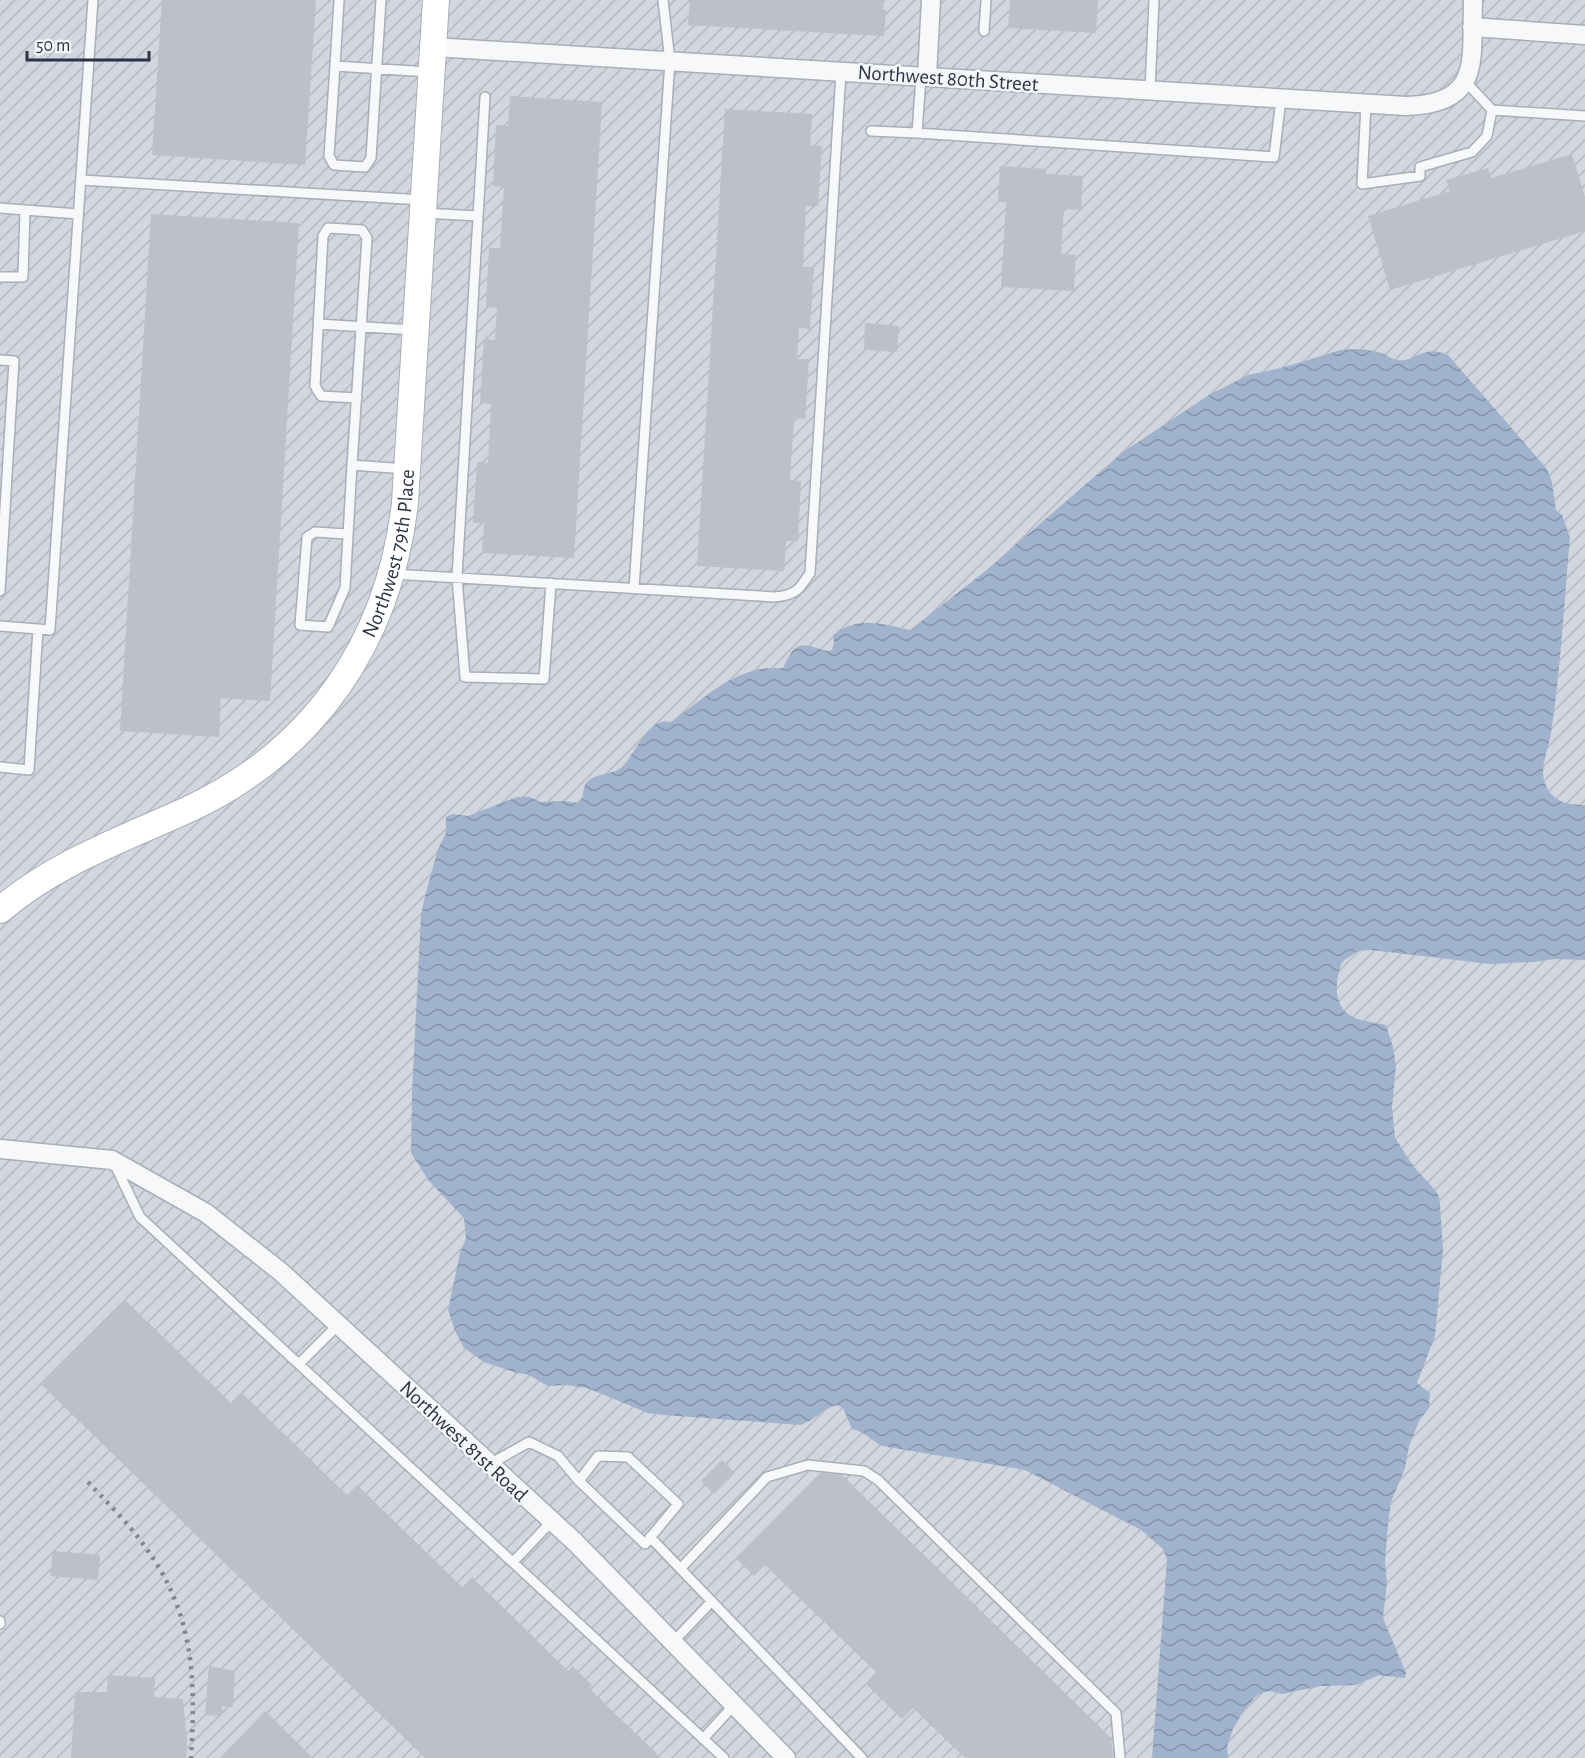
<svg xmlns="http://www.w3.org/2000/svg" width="1585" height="1758" font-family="'Alegreya Sans',sans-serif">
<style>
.industrial{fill:url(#industrial-furrows)}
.water{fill:url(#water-waves)}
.building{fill:#bbc0ca}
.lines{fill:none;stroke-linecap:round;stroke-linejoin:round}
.lane-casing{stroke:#a9aeb7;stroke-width:12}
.street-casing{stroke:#a9aeb7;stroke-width:21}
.secondary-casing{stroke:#a9aeb7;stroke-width:28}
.lane{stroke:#f7f8fa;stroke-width:9}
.street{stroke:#f7f8fa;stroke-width:18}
.secondary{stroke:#fff;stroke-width:26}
.rail{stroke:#7d8696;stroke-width:4.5;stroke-dasharray:3 6;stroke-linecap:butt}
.labels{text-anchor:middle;stroke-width:5;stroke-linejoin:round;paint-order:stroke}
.street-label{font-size:21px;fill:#2b3445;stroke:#f4f6f9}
</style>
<defs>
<pattern id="industrial-furrows" width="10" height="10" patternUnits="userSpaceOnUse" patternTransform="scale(1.5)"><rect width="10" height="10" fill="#d2d6de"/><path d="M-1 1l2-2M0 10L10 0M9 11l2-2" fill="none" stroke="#b4b8c0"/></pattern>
<pattern id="water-waves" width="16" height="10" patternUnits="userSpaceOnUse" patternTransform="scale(1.5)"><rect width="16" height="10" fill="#9fb4cc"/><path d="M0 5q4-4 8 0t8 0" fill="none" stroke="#8293a7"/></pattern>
</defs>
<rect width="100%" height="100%" fill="#e4e7ec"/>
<!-- industrial -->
<path class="industrial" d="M0 0H1585V1758H0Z"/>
<!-- water -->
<path class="water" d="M1360 349C1368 350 1376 351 1383 354 1388 356 1392 359 1397 360 1416 363 1422 343 1448 355L1547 469 1552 482 1556 510 1562 515 1570 537C1564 602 1561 668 1551 733 1549 749 1539 767 1545 783 1552 802 1567 805 1585 805V960L1555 959 1534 962 1490 964 1371 950 1358 951 1342 962C1335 980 1332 1007 1353 1017 1363 1022 1376 1022 1386 1025L1393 1047 1396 1066 1392 1107 1395 1138 1414 1167 1434 1189 1439 1196 1440 1204 1443 1250 1435 1336 1417 1383 1430 1393 1429 1408 1419 1421 1409 1446 1405 1468 1391 1502 1388 1525 1385 1561 1387 1582 1383 1618 1406 1673 1405 1678 1379 1675 1356 1685 1321 1686 1282 1694 1269 1691 1257 1695 1244 1710 1233 1729 1227 1747 1228 1758H1152L1167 1559 1163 1549 1141 1530 1025 1470 882 1446C871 1440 865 1432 852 1429L843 1408 837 1405C823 1408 815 1420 801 1425L663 1415 648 1413 587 1388 566 1385 548 1386 527 1374 517 1373 484 1362 464 1348 455 1331 448 1310 460 1253 466 1238 464 1218 429 1181 411 1153 412 1092 421 915 425 896 438 849 446 833V817L452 814 468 816 517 797H530L540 802 565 801 578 803 582 799C583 795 583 789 585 785 592 772 612 776 622 767 633 756 646 725 662 722 665 721 668 722 671 722 695 705 718 683 746 673 757 668 771 668 783 668 792 651 794 640 817 648 823 650 825 652 832 650L834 643 833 635C859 615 882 624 910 630L983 573 1123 452 1209 395 1248 375 1281 368 1341 350Z"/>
<!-- building -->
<path class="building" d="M162 0H316L305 165 152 155Z
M690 0H884L883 10H886L884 36 688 25Z
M1010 0H1098L1096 33 1008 28Z
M510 96 602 102 574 558 482 553 484 523H473L477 462 488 463 491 404 480 403 484 339 495 340 497 308 486 307 489 248H500L504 187 493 186 496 125 508 126Z
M725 109 812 114 810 145 822 146 818 206H806L803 267H814L810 329 799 328 797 359H809L805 419 794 418 790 480 801 481 798 541H786L784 571 697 566Z
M1572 154 1585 197V231L1390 290 1368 216 1450 191 1446 180 1488 168 1491 178Z
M1000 166 1046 169V174L1083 176 1081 210 1064 209 1061 254 1076 255 1074 291 1001 287 1006 202H998Z
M151 214 299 223 270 701 221 698 219 737 120 731Z
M865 323 899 326 897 352 864 350Z
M125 1300 231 1403 242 1393 347 1495 357 1485 462 1587 472 1577 568 1671 572 1666 592 1685 589 1688 661 1758H425L42 1385Z
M722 1460 735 1473 714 1494 701 1481Z
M820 1473 842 1475 1111 1738 1113 1758H965L913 1708 902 1719 866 1684 877 1673 765 1565 754 1576 736 1558Z
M53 1551 100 1555 98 1580 50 1576Z
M209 1666 235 1671 233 1707 222 1706V1716L205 1715Z
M108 1675 155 1678 154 1697 183 1699 187 1740 186 1758H71L75 1692H107Z
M265 1711 313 1758H220Z"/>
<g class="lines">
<defs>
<path id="lane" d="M381 0 371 158 365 167 334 165 329 156 335 66 429 72
M984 31 986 0
M335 66 339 0
M1150 91 1154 0
M485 97 457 577 465 677 544 679 551 583
M1366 104 1362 184 1420 176V167L1472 152 1487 136 1492 110 1466 82
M1492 110 1585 116
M871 131 917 133 921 77
M917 133 1274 157 1281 99
M81 180 423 200
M0 208 25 210 23 277H0
M25 210 78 214
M423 213 478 216
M318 324 414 330
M0 360 14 361 0 591
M352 465 367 238 362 230 328 228 323 236 315 386 321 396 357 398
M347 534 315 532 307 537 300 625 328 627 345 588 352 465 406 469
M393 574 775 597C796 595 799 590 810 573L841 72
M634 588 670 61 663 0
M0 626 50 630 93 0
M0 767 29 770 38 629
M115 1165 140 1217 724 1758
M299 1364 338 1325
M490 1464 529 1442 558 1456 579 1481 645 1544 678 1504 628 1457 598 1456 579 1481
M650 1537 862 1758
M513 1562 552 1521
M681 1568 767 1477 808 1465 864 1471 878 1480 1116 1713 1120 1758
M0 1624V1621
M673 1642 712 1601
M703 1739 734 1705"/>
<path id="street" d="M1472 27 1585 35
M433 47 1406 106C1483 104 1471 60 1473 0
M927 77 931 0
M0 1149 112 1160 206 1213 281 1272 575 1542 786 1758"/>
<g id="secondary">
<path id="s1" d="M0 910C57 862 121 840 187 810 315 751 389 641 405 503L436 0"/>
</g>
</defs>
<!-- lane casing -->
<use href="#lane" class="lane-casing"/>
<!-- street casing -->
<use href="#street" class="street-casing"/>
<!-- secondary casing -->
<use href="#secondary" class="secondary-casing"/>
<!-- lane -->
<use href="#lane" class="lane"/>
<!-- street -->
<use href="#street" class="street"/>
<!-- secondary -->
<use href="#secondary" class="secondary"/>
<!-- rail -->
<path class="rail" d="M88 1482C108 1503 129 1524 146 1548 194 1614 196 1679 191 1758"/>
</g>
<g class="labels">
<!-- street labels -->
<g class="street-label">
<text transform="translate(948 78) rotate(4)" y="7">Northwest 80th Street</text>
<text dy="7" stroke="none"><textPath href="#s1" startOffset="555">Northwest 79th Place</textPath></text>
<text transform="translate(464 1441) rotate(43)" y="7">Northwest 81st Road</text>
</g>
</g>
<!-- scale -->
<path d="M27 51v9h122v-9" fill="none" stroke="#2b3445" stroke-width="3"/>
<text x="36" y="51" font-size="18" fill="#2b3445" stroke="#f4f6f9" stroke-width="4.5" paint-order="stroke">50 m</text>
</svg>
